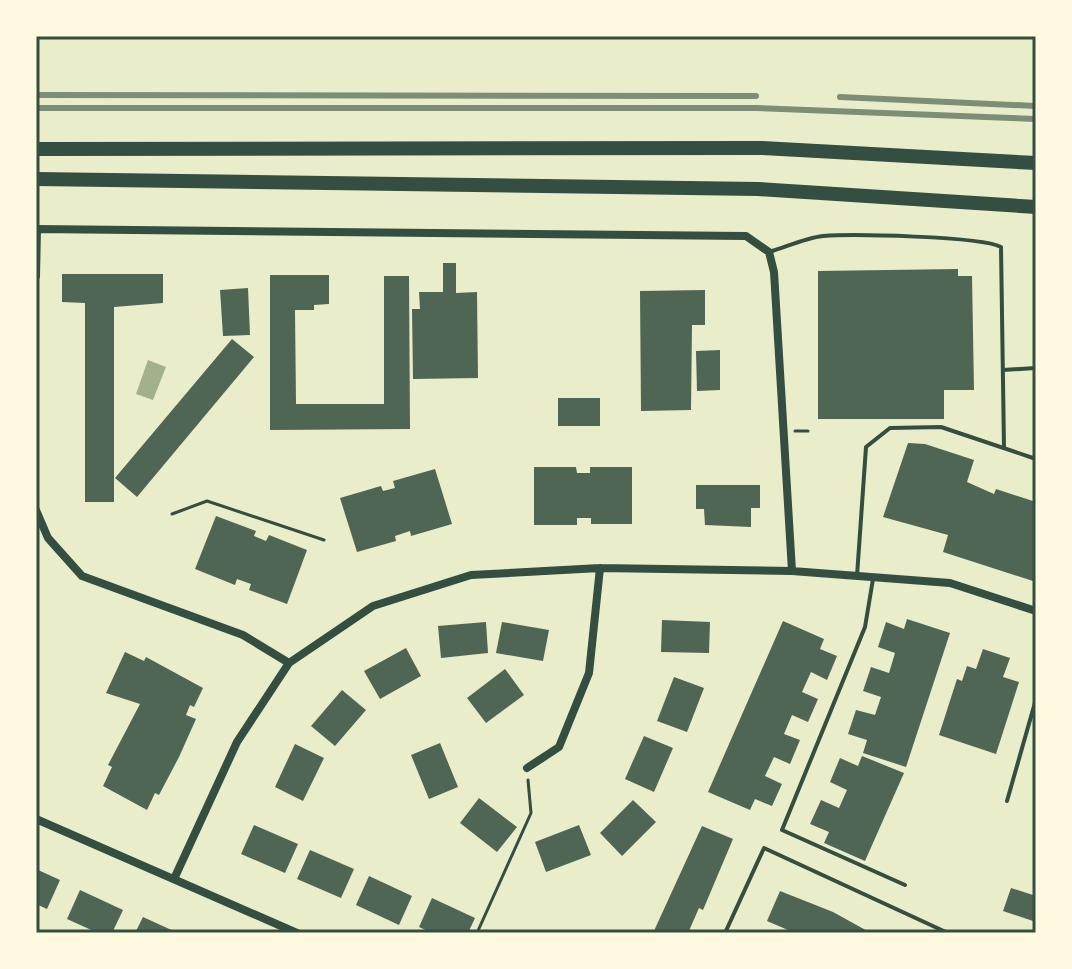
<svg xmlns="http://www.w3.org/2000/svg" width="1072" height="969" font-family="'Alegreya Sans',sans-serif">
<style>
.water{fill:#a3b18a}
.building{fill:#4f6655}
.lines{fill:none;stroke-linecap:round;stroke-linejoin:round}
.path{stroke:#344e41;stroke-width:3}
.service{stroke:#344e41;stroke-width:4}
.minor{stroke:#344e41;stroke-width:8}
.trunk{stroke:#344e41;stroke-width:14}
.rail{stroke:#7c8e77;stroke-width:6}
.neatline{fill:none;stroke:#344e41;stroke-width:3}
</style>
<rect width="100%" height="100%" fill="#e9edc9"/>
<!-- water -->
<path class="water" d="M148 360 166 367 153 400 136 394Z"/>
<!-- building -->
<path class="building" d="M443 263H456V293L477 292 478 378 413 379 412 309H420L419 292H443Z
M958 269V276H972L974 390H944V419H818V271Z
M62 274H163V303L114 307V502H85V303L62 302Z
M270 275H329V304L314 305V310H295L296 404H384V276H409L410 429 270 430Z
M248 288 250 335 223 336 220 290Z
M705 290V325H692L691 410 641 411 640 291Z
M232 339 254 357 137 497 115 478Z
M720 350V390L697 391 696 351Z
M558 398H600V426H558Z
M908 443 925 444 974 460 967 482 994 494 996 489 1036 502V582L943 552 948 535 883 517Z
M534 467H576L577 473H590V467H632V524H591V518H577V525H534Z
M435 469 452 524 411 536 410 531 395 536 396 541 357 552 340 498 381 486 383 491 395 488 393 481Z
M696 485H760V508H751V527L705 525 704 509H696Z
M216 516 256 531 254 536 266 541 269 535 307 550 287 604 249 590 251 584 237 579 235 585 195 569Z
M907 619 950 633 906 767 863 753 867 740 848 734 856 710 875 715 881 697 863 691 871 667 889 673 895 653 878 647 886 622 904 629Z
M662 620 710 622 709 653 661 652Z
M783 621 824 639 820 649 837 656 827 680 811 672 802 692 818 699 808 722 792 715 784 734 800 740 790 764 774 757 765 776 782 784 772 806 755 799 750 810 708 792Z
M486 622 488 653 441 658 438 626Z
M502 622 549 630 543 661 496 653Z
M406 648 421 676 380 699 364 671Z
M983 649 1010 658 1003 677 1019 682 996 754 939 735 957 679 962 681 967 666 976 669Z
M125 652 144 661 146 657 203 688 194 707 190 705 186 715 196 719 179 757 159 795 155 793 147 810 103 786 112 767 108 765 140 704 106 693Z
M505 669 524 695 486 723 467 698Z
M674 677 704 688 687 732 657 721Z
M342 690 366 710 335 746 311 726Z
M644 736 673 748 654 792 625 779Z
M440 743 458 787 429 799 411 755Z
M295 744 324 758 303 801 275 787Z
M862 756 904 773 865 861 824 843 829 832 810 824 821 800 839 808 847 790 830 782 840 758 858 766Z
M479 798 517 827 497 852 460 823Z
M633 800 656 822 622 856 600 833Z
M254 825 298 844 285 873 241 854Z
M579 825 591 855 546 872 535 842Z
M702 826 733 839 703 910 699 908 688 933H653Z
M310 850 354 869 341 898 297 879Z
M36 869 60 880 47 909 36 904Z
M369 876 412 896 399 925 356 905Z
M1011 888 1036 896V922L1003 911Z
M80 890 123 910 112 933H98L67 919Z
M780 891 833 912 871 933H795L767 921Z
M432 898 475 918 468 933H432L419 927Z
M143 917 178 933H135Z"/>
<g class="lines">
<!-- path -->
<path class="path" d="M795 431H808
M172 514 207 501 324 540
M477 933 531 813 528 780"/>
<!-- service -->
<path class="service" d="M769 252C786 247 805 238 823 236 852 234 980 236 1001 247L1004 448
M1003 370 1036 368
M857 576 866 447 890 428 941 427 1036 459
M873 579 865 627 782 830 905 885
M1007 801 1036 699
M725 933 764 848 948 933"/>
<!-- minor -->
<path class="minor" d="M36 229 746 236 769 252 774 272 792 571
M36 276 37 229
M36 510 48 538 82 576 243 635 289 663
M527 768 559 747 589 673 600 568
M36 819 297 933
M174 879 237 742 289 663 373 606 471 575 600 568 792 571 950 583 1036 611"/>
<!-- trunk -->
<path class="trunk" d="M36 149 762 148 1036 163
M36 179 758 189 1036 207"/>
<!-- rail -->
<path class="rail" d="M36 95 756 96
M840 97 1036 106
M36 108H756L1036 119"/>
</g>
<!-- border -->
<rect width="1072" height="969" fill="none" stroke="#fefae0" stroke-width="76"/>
<rect x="38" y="38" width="996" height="893" class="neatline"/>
</svg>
